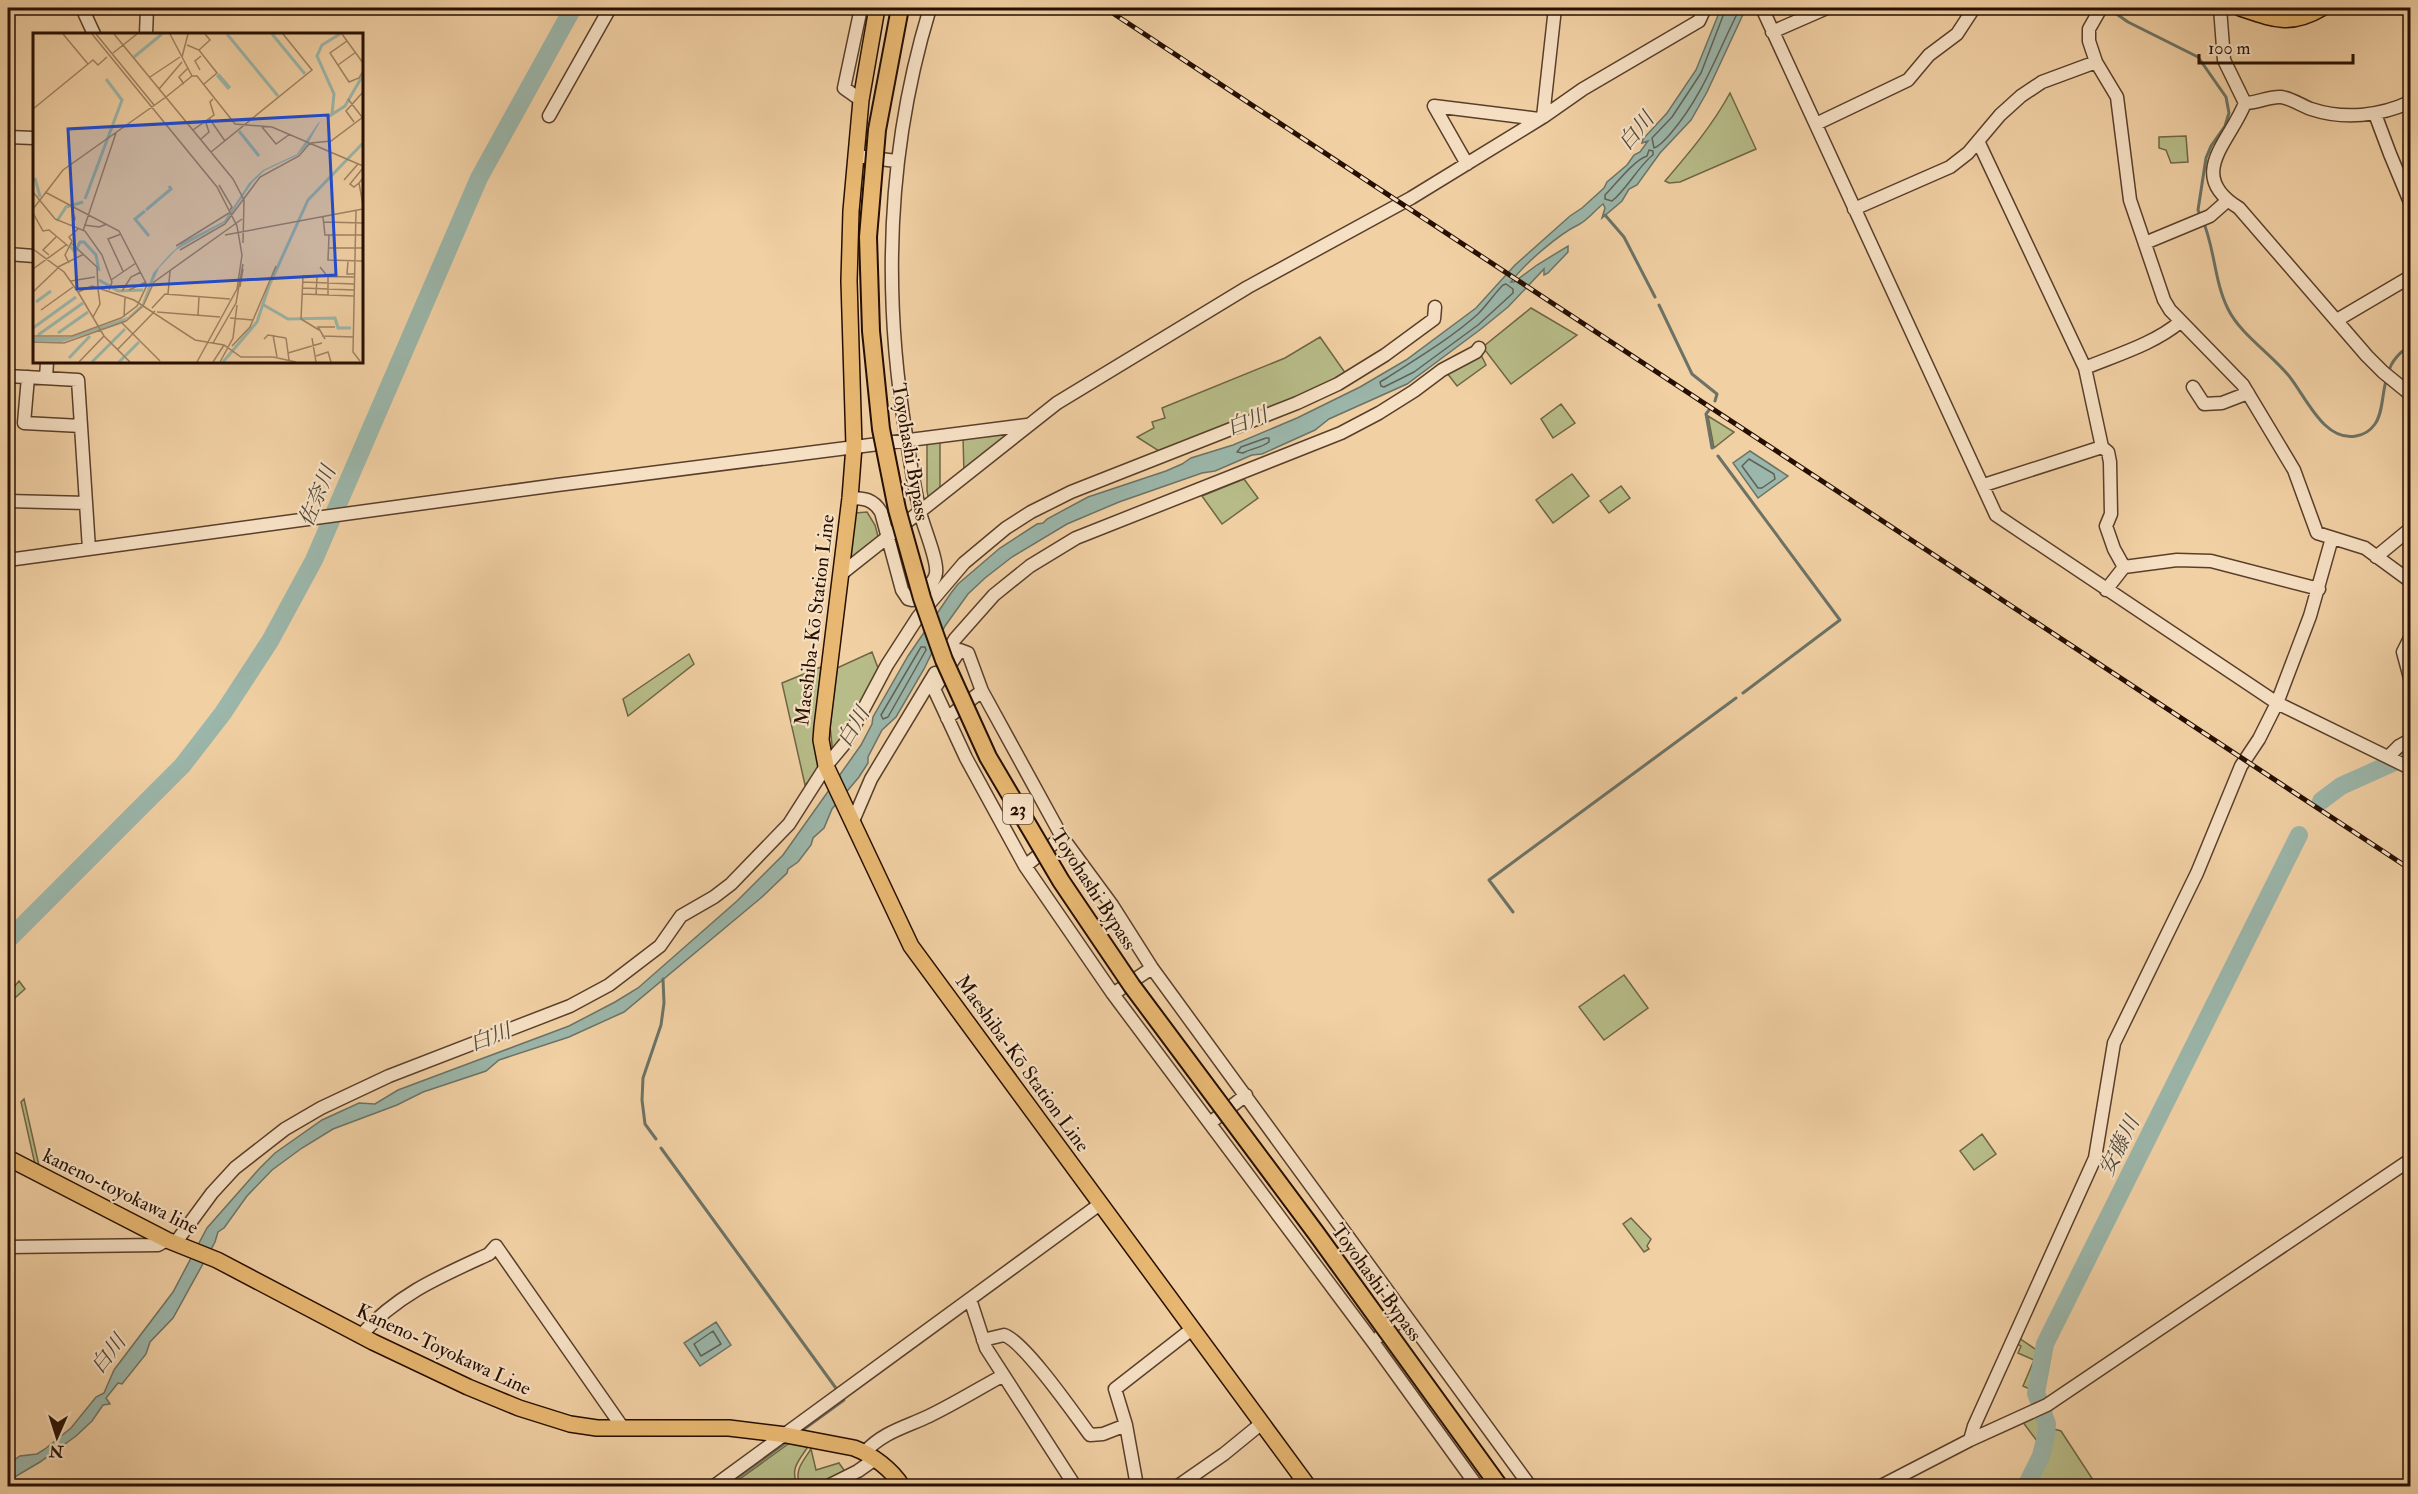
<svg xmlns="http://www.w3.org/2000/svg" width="2418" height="1494" font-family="'IM FELL Double Pica','Noto Serif JP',serif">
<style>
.green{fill:#b7bc88;stroke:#6e6644;stroke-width:1.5}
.water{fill:#9bb6aa;stroke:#6c7366;stroke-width:1.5}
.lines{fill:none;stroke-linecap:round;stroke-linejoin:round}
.shore{stroke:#606256;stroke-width:1.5}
.stream{stroke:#6c7366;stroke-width:3}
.river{stroke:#9bb6aa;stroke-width:18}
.minor-casing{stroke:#593f2a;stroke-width:15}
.major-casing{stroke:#260f01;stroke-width:18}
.minor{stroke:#f6e0c4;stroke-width:12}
.major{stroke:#e8b872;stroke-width:15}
.rail-casing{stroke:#260f01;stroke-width:5}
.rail{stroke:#f6e0c4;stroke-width:3;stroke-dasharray:9;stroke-linecap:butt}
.highway-bridge-casing{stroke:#260f01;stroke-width:20;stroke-linecap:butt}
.highway-bridge{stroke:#e8b872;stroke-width:16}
.labels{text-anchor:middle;stroke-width:4.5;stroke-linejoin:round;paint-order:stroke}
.shield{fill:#f6e0c4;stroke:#644e3c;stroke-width:1.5}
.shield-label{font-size:18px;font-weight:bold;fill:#260f01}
.street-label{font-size:20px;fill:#260f01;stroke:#f6e0c4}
.water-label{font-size:21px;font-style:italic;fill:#4f493c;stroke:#f6e0c4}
.inset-river{fill:none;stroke:#9bb6aa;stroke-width:3}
.inset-road{fill:none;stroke:#a08363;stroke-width:1.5}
.view{fill:#1d4ed8;fill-opacity:0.15;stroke:#1d4ed8;stroke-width:3}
.inset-edge{fill:none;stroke:#260f01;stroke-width:3}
</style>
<rect width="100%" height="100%" fill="#f1d0a4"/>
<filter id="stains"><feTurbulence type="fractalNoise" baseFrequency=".00333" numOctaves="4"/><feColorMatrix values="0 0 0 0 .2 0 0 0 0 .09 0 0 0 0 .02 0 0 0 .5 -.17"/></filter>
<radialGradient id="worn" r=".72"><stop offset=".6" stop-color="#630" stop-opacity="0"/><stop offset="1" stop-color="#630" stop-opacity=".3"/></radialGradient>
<!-- green -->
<path class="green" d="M1730 93 1756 149 1680 182 1669 183 1665 181C1689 153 1712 126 1730 93Z
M2186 136 2188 162 2171 163 2166 150 2159 148V137Z
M1531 308 1577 335 1511 384 1485 350 1484 346Z
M1320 337 1346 374 1295 400 1162 453 1137 437 1154 428 1152 422 1165 418 1162 408 1285 358Z
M1481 355 1486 365 1457 386 1447 373Z
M1561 404 1575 423 1553 438 1541 419Z
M1708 416 1734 432 1714 448Z
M1016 429 964 474 963 437Z
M940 439V492L929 501 927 491V441Z
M1572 474 1589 496 1553 523 1536 500Z
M1244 479 1258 498 1222 524 1202 496Z
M1621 486 1630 498 1609 513 1600 501Z
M867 512 875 525 879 540 849 564 855 513Z
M872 652 878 668 844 741 833 754 830 726 837 668Z
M689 654 694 664 628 716 623 699Z
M821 667 814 734 821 769 805 785 782 683Z
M1624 975 1648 1008 1604 1040 1579 1007Z
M19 981 25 989 8 1004V994Z
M24 1099 40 1170 36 1169 21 1102Z
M1982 1134 1996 1154 1974 1170 1960 1151Z
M1631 1218 1651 1239 1647 1246 1649 1249 1644 1252 1623 1224Z
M2019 1338 2038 1351 2034 1391 2023 1386 2034 1360 2018 1353 2021 1346 2017 1344Z
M2041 1412 2044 1422 2040 1445 2022 1421Z
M2054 1429 2061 1431 2097 1486H2035L2050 1450Z
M791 1442 809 1445C799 1461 790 1467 797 1486H749L748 1484 744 1486H730Z
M811 1449 816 1470 839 1463 846 1473 819 1486H800C794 1470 802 1463 811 1449Z"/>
<!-- water -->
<path class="water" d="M1721 8H1746L1707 92 1691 120 1660 153 1637 185 1629 189 1622 201 1602 218 1605 208 1603 204C1595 210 1588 220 1578 225 1559 234 1524 264 1511 282H1514L1537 265 1568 246V252L1548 273 1544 275V269L1508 307 1481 329 1407 384 1329 419 1315 430 1262 454 1252 455 1215 471 1202 473 1119 502 1067 524 1012 557 985 578 968 594 945 626 924 669 896 717 882 730 868 757V763L859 777 832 809 824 828 813 838 811 845 798 862 788 869 787 873 762 897 624 1012 569 1037 499 1060 486 1071 423 1092 397 1105 333 1129 302 1148 272 1170 247 1196 224 1228 218 1232 215 1242 173 1318 150 1342 146 1354 122 1384 118 1383 106 1398 110 1404 103 1405 92 1421 76 1436 40 1462 8 1481V1464L20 1456 37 1454 45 1449 71 1428 96 1397 104 1393 114 1370 173 1292 207 1228 259 1169 275 1153 322 1120 359 1103 375 1104 398 1090 569 1026 615 1002 638 988 737 901 783 855 861 745 872 724 873 717 908 656 951 593 958 584 1000 548 1037 524 1043 523 1047 519 1088 497 1166 471 1182 464 1191 458 1233 445 1297 418 1360 387 1406 360 1476 308 1515 265 1570 216 1582 208 1604 188 1607 182 1627 165 1634 155 1640 152 1648 141 1642 143 1643 139 1667 113 1696 70Z
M1750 451 1788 476 1758 498 1733 463Z
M716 1322 731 1345 700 1366 684 1343Z"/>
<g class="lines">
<!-- shore -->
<path class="shore" d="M1726 8 1701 73 1672 117 1652 138 1654 148C1660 146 1666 139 1671 133 1703 96 1718 51 1740 8
M1649 150 1653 151V155C1640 164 1627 189 1612 201L1605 199V195C1615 185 1634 160 1647 156Z
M1503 285 1506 284 1513 289V293L1478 325 1414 372 1384 387 1381 386 1380 382 1385 379C1416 359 1450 339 1478 314 1487 305 1494 294 1503 285Z
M1266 438H1269V442C1261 448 1252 448 1243 453L1237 452 1241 447Z
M1749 459 1774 474 1775 479 1762 488H1758L1742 466Z
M921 647H925L926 650 888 717 883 719 881 715Z
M713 1331 721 1344 701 1356 694 1344Z"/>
<!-- stream -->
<path class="stream" d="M2108 8 2128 22 2198 57 2226 97 2229 113 2225 126 2211 146 2206 158 2198 210 2200 215
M1605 215 1624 237 1655 297
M2203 221C2215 249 2214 281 2228 309 2241 335 2270 353 2289 376 2306 397 2324 442 2356 436 2363 435 2370 431 2375 424 2383 413 2382 394 2386 381
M1659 305 1692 374 1717 394 1715 401
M2389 371C2391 362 2401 350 2410 347
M1709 410 1706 414 1712 448
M1718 456 1840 620 1743 693
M1513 912 1489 880 1736 698
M656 1139 645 1124 642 1100 643 1078 661 1025 664 1003 663 979
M661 1148 838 1391
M800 1432 844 1400 843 1398
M726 1486 788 1441"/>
<!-- river -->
<path class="river" d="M2321 801 2341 786 2410 755
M8 940 182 766 223 713 270 641 314 560 479 178 573 8
M2026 1486 2041 1456 2046 1436 2047 1424 2036 1393 2045 1344 2299 835"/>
<defs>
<path id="minor" d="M82 8 94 34
M861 8 844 88 861 100
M1762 8 1996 515 2277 703 2410 768
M2101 8 2089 29V41L2096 62 2117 97 2130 200 2164 300 2170 310 2243 385 2294 470 2317 533 2365 548 2410 581
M2220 8 2224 60 2245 103C2230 142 2185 175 2239 208L2367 356 2383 372 2410 394
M1772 32 1827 8
M146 34 147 8
M2245 103C2257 103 2270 96 2281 97 2291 98 2302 106 2311 109 2344 120 2380 116 2410 102
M1434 106 1539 119
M1434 106 1467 164
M2375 114 2390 154 2410 202
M549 116 610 8
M1543 117 1555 8
M1816 124 1908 80 1929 55 1957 34 1974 8
M8 137 34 138
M1978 141 2085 368 2102 447 1984 485
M857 156 896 161
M1854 209 1950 167 1968 153 2000 115 2021 96 2042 82 2096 62
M2145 243 2210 216 2227 201
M8 254 34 256
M2337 320 2410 277
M2085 368C2116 355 2154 344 2180 322
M8 376 78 380 89 549
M28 377 24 423 81 426
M46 378 47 362
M2193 387 2204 404 2222 403 2248 393
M2102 447 2108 452 2110 462 2111 514 2106 526 2114 549 2124 567
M850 498C864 498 873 499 881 512L902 590 908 599 912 600C920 593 935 584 936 573 938 560 923 526 920 512 914 487 910 461 906 435 882 290 887 149 930 8
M8 501 86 503
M2376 557 2410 529
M8 560 557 485 1027 425
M841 574 1057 403 1248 287 1411 198 1543 117 1583 89 1699 21 1705 8
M2106 590 2124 567 2177 560 2211 561 2319 589
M2410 638 2403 652 2410 678
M944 658 955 639 994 595 1030 566 1076 538 1341 433 1379 413 1414 391 1442 370 1476 352 1479 348
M947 718 982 691
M2389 756 2399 746 2410 740
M853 821 871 779 935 673
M1025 866 1062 837
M1113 994 1152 968
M1210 1123 1246 1095
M176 1242 212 1193 235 1168 285 1129 321 1108 389 1076 570 1006 609 985 660 946 681 916 714 897 731 884 789 824 826 766 846 742 887 665 918 617 964 563 1006 528 1031 512 1071 492 1297 403 1338 384 1385 355 1434 319 1435 307
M8 1247 158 1245 167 1240
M970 1299 986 1348 1075 1486
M361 1335C398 1294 439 1277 489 1254L496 1246 623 1428
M1380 1336 1405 1317
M983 1340 1004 1335C1025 1342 1075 1415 1090 1435L1103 1434 1126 1425
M1970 1440 1974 1426 2095 1158 2114 1043 2197 873 2241 766 2259 739 2277 703 2310 616 2332 538
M865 1452C883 1432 906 1427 929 1416 954 1404 978 1389 1002 1376
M714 1486 1100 1204
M828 1486 858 1471 875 1459
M1137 1486 1126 1425 1115 1389 1192 1329
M1178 1486 1224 1454 1262 1423
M1477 1486 1373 1342 1113 994 1025 866 966 758 934 689 960 650 968 653 982 691 1062 837 1112 905 1152 968 1530 1486
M1881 1486 1970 1440 2047 1405 2410 1160"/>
<path id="major" d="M877 8 861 100 851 211 849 281 854 446 850 498 822 727 821 740 826 766 911 946 1308 1486
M2240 8C2273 19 2290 27 2322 8
M8 1158 167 1240 217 1260 373 1342 468 1387 519 1408 570 1424 597 1428H729L786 1435 854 1448C873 1455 892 1470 902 1486"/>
</defs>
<!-- minor casing -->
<use href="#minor" class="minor-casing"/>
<!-- major casing -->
<use href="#major" class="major-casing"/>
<!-- minor -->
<use href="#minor" class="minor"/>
<!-- major -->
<use href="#major" class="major"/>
<defs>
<path id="rail" d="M1105 8 2410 869"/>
</defs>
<!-- rail casing -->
<use href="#rail" class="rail-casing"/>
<!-- rail -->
<use href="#rail" class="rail"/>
<defs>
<path id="highway-bridge" d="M900 8 877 130 868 237 871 331 881 429 897 509 922 598 944 660 988 757 1061 881 1132 986 1316 1233 1499 1486"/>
</defs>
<!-- highway-bridge casing -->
<use href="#highway-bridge" class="highway-bridge-casing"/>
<!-- highway-bridge -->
<use href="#highway-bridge" class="highway-bridge"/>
</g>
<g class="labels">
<!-- shield labels -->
<rect class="shield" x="1003" y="794" width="30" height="30" rx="4.5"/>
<g class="shield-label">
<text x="1018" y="815">23</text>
</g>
<!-- street labels -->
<g class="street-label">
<text transform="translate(911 452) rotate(80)" y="7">Toyohashi Bypass</text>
<text transform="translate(814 620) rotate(-83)" y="7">Maeshiba-Kō Station Line</text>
<text transform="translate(1094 889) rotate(57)" y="7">Toyohashi Bypass</text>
<text transform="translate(1023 1063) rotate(54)" y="7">Maeshiba-Kō Station Line</text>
<text transform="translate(121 1191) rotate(26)" y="7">kaneno-toyokawa line</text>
<text transform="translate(1377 1282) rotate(54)" y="7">Toyohashi Bypass</text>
<text transform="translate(444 1349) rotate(25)" y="7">Kaneno-Toyokawa Line</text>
</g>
<!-- water labels -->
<g class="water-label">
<text transform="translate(1636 131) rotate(-50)" y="7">白川</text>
<text transform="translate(1247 421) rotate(-21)" y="7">白川</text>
<text transform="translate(317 496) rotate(-67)" y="7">佐奈川</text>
<text transform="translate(853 727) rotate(-59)" y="7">白川</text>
<text transform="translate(490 1037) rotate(-20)" y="7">白川</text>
<text transform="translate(2119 1146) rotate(-63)" y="7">安藤川</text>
<text transform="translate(108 1354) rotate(-52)" y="7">白川</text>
</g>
</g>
<!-- overview -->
<g transform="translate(33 33)">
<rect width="330" height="330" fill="#f1d0a4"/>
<path d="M299 82 287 89 274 112 265 122 231 138 219 150 193 189 143 217 126 235 111 269 105 278 88 290 29 309 0 308V304H36L95 284 109 271 120 240 136 222 150 209 191 188 216 150 230 137 264 121 285 90Z" fill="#9bb6aa"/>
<path class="inset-river" d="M194 1 245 63M239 1 272 41M101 24 129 1M185 41 197 55M184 42 196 56M299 81 301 61 284 23 289 12 307 1M295 84 312 73 330 42M206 98 226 123M2 145 7 164M52 166 89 67 73 46M113 177 138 156 136 153M112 178 102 186 116 203M24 188 33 174 50 169M37 213 42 219 47 209H51L63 222 66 238M66 247 85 258 110 257M3 269 18 258M229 271 255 286 302 285 305 295H318M0 295 43 264M25 300 55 279M5 302 50 270M36 325 57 303M59 329 92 296M86 329 106 309M190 329 224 289 236 253 275 167 330 110"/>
<path class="inset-road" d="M30 1 55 31M59 1 184 154 204 193 209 222 204 256 164 329M63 1 121 72M81 1 200 146 211 167 210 210M137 1 159 43M309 1 330 30M314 8 297 20 316 49 326 45 330 38M154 12 166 17 184 40 171 51M166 17 177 7 172 1M80 20 104 1M149 24 155 1M305 32 323 19M167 37 162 28 168 23M159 43H164L202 91 239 94 330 133M117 44 147 24M151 51 146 44 155 35M126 56 149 29M133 64 159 43M315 66 329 84M0 76 60 27 65 32 74 24M176 85 192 108M321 89 313 78 330 59M229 94 243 111 257 101M160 97 181 82 177 69 180 66M168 106 176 99 172 87M278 110 298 108 330 84M178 119 279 37 250 1M330 145 326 150 330 172M311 147 325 131M326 150 321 154 317 151 330 135M186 152 199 174 197 177M0 159 22 186 52 198 69 222 79 249 76 257M38 172 42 186 39 192M0 176 30 137 133 64M323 178 320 319 327 328M0 180 10 198 16 197 35 213M290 184 292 202H330M291 189 330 190M51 192 66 194 74 191M50 198 83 100M88 201 75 206 90 238M192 202 330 176M296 202 295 227 330 228M38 210 64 234 65 255M143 213 196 180M296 215H330M0 216 31 239 45 259 59 253 101 267 162 307 191 312 208 324H240L263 329M147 217 192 191 227 144 266 123 277 110M16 222 10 217 23 204M315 228 314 241H321M36 230 32 222 39 208 36 204 45 196M25 234 51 221M287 234 295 244V262M0 236 33 212M78 247 103 230M38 248 62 244M269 249 321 251M207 254 210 236M269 255 321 257M96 257 113 249M89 258 98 244 108 239M0 259 25 235M45 259 71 303 97 329M135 261 137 238M269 261 321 263M283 262 284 244M119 275 132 261 197 266M8 277 40 254M124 279 187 284M165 282 166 264M60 284 67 271 65 256M91 284 92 264M197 285 220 287M89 290 127 328M286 297 268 286 270 243 321 244M240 302 244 324M0 303H39L88 285 104 273 114 252 86 198 12 159M289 303 321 304M253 305 256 327M279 305 283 329M231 306 235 302 253 305M292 306 285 294H302M0 309 31 310 93 288 110 273 121 249 209 186M180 310 203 270 210 231M199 313 217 294 243 233M84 317 122 278M255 320 289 310M283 323 295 319 298 329M46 329 71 303M180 329 191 312M187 329 200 305 204 272"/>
<path class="view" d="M295 82 303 242 44 256 35 96Z"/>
<rect width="330" height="330" class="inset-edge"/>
</g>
<!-- margin -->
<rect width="2418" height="1494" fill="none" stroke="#f1d0a4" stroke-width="30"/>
<rect x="9" y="9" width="2400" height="1476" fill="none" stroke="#260f01" stroke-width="3"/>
<rect x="15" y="15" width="2388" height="1464" fill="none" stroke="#260f01" stroke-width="1.5"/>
<!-- north arrow -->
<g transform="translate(57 1437) rotate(183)" stroke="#f6e0c4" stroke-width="4.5" paint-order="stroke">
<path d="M0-4.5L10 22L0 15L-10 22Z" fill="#260f01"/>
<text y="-9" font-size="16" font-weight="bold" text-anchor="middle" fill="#260f01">N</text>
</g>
<!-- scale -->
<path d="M2199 54v9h154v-9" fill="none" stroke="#260f01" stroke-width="3"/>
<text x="2208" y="54" font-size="18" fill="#260f01" stroke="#f6e0c4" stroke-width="4.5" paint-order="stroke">100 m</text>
<rect width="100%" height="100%" filter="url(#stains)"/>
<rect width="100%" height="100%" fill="url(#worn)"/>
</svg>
